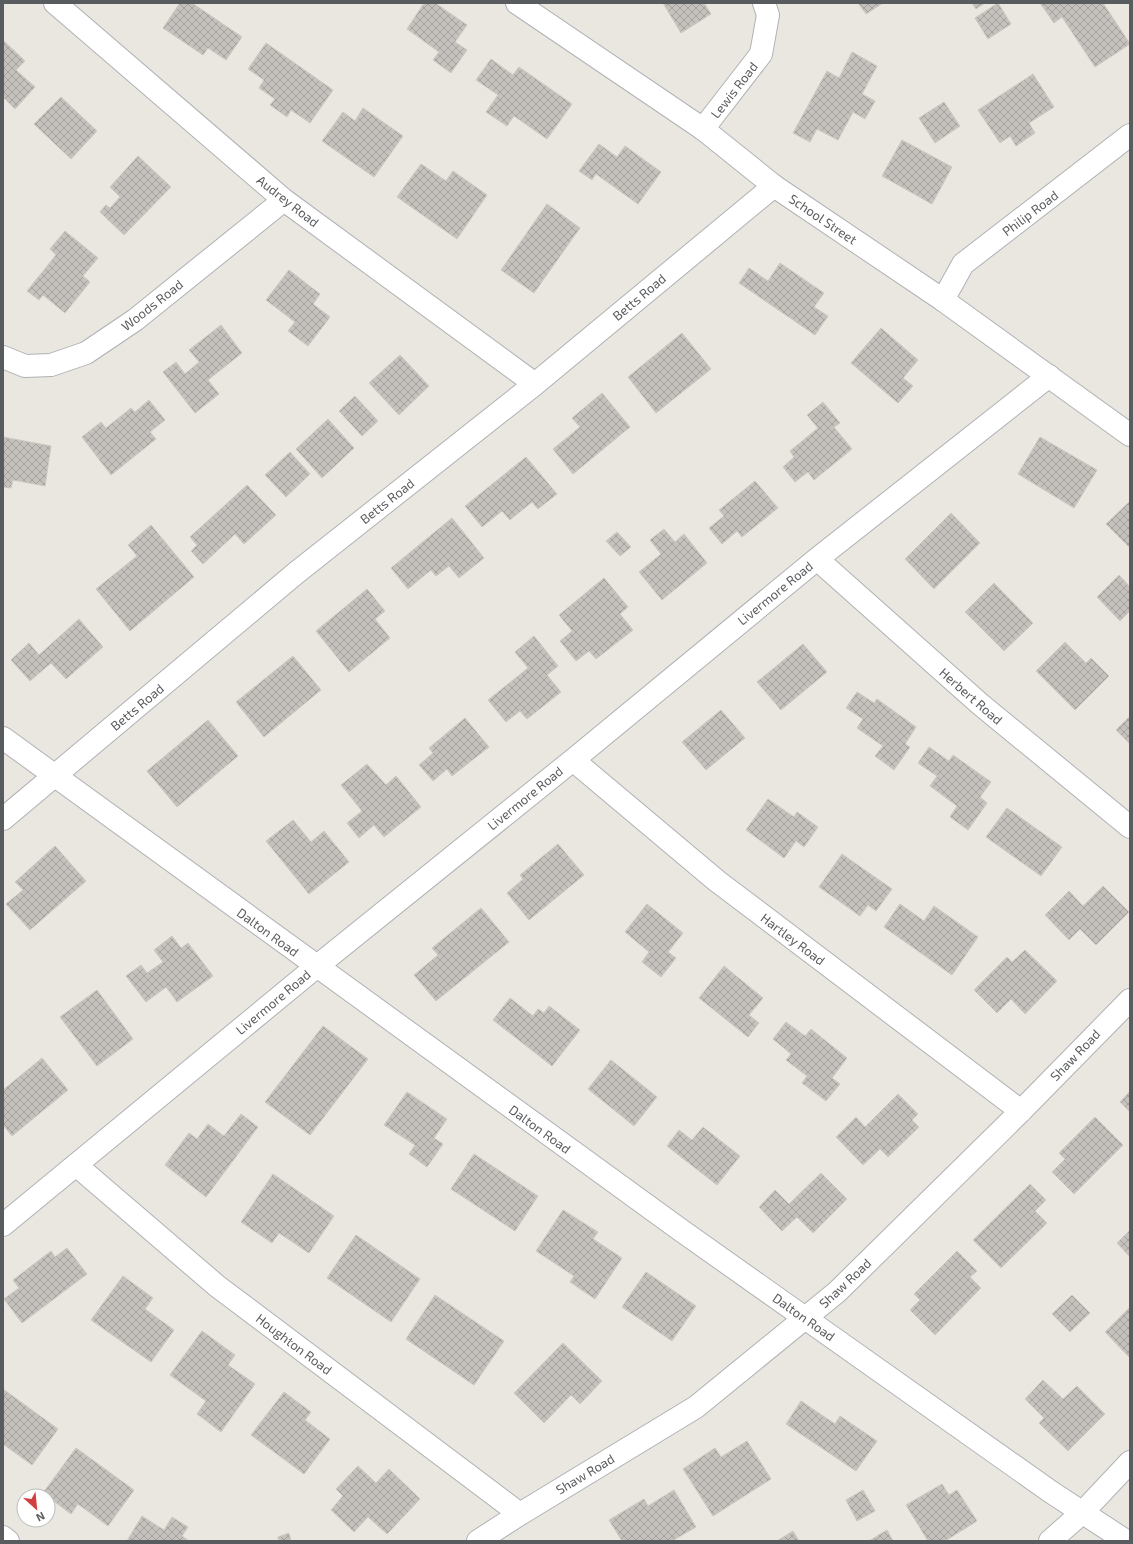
<svg xmlns="http://www.w3.org/2000/svg" width="1133" height="1544" font-family="'Exo 2',sans-serif">
<style>
.building{fill:url(#building-cross-hatch);stroke:#cec8c0}
.lines{fill:none;stroke-linecap:round;stroke-linejoin:round}
.street-casing{stroke:#aeb1b4;stroke-width:24}
.secondary-casing{stroke:#b0b3b6;stroke-width:24}
.street{stroke:#fff;stroke-width:22}
.secondary{stroke:#fff;stroke-width:22}
.labels{text-anchor:middle;stroke-width:3;stroke-linejoin:round;paint-order:stroke}
.street-label{font-size:13px;fill:#595c5f;stroke:#fff}
</style>
<defs>
<pattern id="building-cross-hatch" width="8" height="8" patternUnits="userSpaceOnUse"><rect width="8" height="8" fill="#c5c2bd"/><path d="M0 0l8 8M0 8l8-8" fill="none" stroke="#a3a19d"/></pattern>
</defs>
<rect width="100%" height="100%" fill="#eae7e0"/>
<!-- building -->
<path class="building" d="M180 3H192L242 37 226 60 208 48 203 55 163 28Z
M424 3H435L467 25 455 42 467 50 451 73 433 60 439 52 407 29Z
M663 3H704L711 14 681 33Z
M858 3H883L866 14Z
M972 3H985L976 9Z
M998 3 1011 24 988 39 975 18Z
M1040 3H1103L1130 44 1095 67 1062 17 1054 23Z
M3 40 25 61 16 70 35 87 15 109 3 97Z
M266 43 333 90 310 123 291 110 287 117 270 105 275 99 259 88 264 80 248 69Z
M852 52 877 66 862 94 875 101 865 119 853 112 838 140 817 129 810 142 793 133 827 71 839 78Z
M491 59 513 75 519 67 572 104 547 139 514 116 507 126 486 112 498 95 476 80Z
M1033 74 1054 107 1029 123 1035 133 1016 146 1010 136 1000 143 978 110Z
M61 97 97 131 71 159 34 124Z
M944 102 960 126 935 143 919 118Z
M363 108 403 136 374 177 322 141 343 112 355 121Z
M902 140 952 167 932 204 882 176Z
M599 144 617 157 625 146 661 172 638 204 596 174 592 180 579 171Z
M138 156 171 187 124 235 100 212 106 205 110 208 120 197 110 187Z
M421 164 446 181 453 171 487 195 457 239 397 197Z
M547 204 580 228 534 293 501 270Z
M65 231 98 258 83 276 90 282 65 313 43 295 39 300 27 291 56 255 50 249Z
M780 263 824 293 814 307 828 316 815 335 739 283 749 268 768 281Z
M289 270 320 294 313 304 330 317 308 346 288 331 295 322 266 300Z
M221 325 242 353 208 380 219 394 195 413 163 372 176 362 185 374 199 362 189 350Z
M881 328 918 360 903 378 913 386 898 403 851 363Z
M682 333 711 369 656 413 628 377Z
M400 355 429 386 399 415 369 383Z
M602 393 630 427 573 474 553 449 580 427 572 418Z
M355 396 378 421 362 436 339 411Z
M149 400 165 420 150 432 156 439 111 475 82 437 101 422 106 428 131 408 135 412Z
M823 402 840 423 834 427 852 449 814 480 808 472 795 482 783 467 794 457 790 451 818 428 807 415Z
M328 419 354 448 322 478 296 449Z
M3 437 51 446 45 486 13 480 11 488 3 487Z
M1040 437 1097 470 1074 508 1018 474Z
M290 452 310 474 286 497 265 475Z
M526 457 557 494 538 509 532 502 510 520 502 511 482 527 465 506Z
M755 481 778 508 742 537 737 531 722 544 709 528 724 516 719 510Z
M247 485 276 515 244 544 235 534 203 564 191 551 197 545 190 537Z
M1130 501V548L1106 524Z
M951 513 980 543 934 589 905 559Z
M452 518 484 558 459 578 449 566 436 576 431 570 408 589 391 568Z
M151 525 194 577 130 631 96 589 137 556 128 545Z
M664 529 675 542 684 534 707 563 662 600 639 572 661 554 650 540Z
M617 532 631 547 620 556 606 541Z
M1119 575 1130 587V611L1120 621 1097 597Z
M604 578 628 607 620 614 633 630 596 659 589 651 576 661 560 641 572 631 559 615Z
M994 583 1033 623 1004 651 965 612Z
M367 589 385 611 375 619 390 638 349 672 316 631Z
M79 619 103 647 66 679 51 663 30 681 11 660 29 643 39 655Z
M534 636 558 666 547 675 561 692 527 719 520 711 506 722 488 700 528 668 515 652Z
M1065 642 1086 663 1091 658 1109 676 1075 710 1036 671Z
M803 644 827 672 781 710 757 682Z
M293 656 321 690 264 737 236 702Z
M857 692 874 703 877 699 916 727 905 744 910 747 894 770 875 756 883 746 857 728 863 719 846 708Z
M721 710 745 738 706 770 682 742Z
M1130 716V744L1116 730Z
M465 718 489 747 452 776 447 769 433 781 419 765 433 753 429 748Z
M208 720 238 756 177 807 147 771Z
M929 747 949 761 953 755 991 782 980 797 987 803 968 830 950 817 957 806 930 786 937 776 918 763Z
M367 764 386 785 396 776 421 807 384 837 374 825 359 838 347 823 362 811 341 785Z
M768 799 794 817 797 812 818 827 804 847 796 841 784 858 746 830Z
M1007 808 1062 847 1041 876 986 837Z
M293 820 311 842 324 831 349 862 309 894 266 841Z
M558 844 584 875 529 920 507 893 523 879 520 875Z
M55 846 86 881 30 930 6 904 23 890 15 882Z
M842 854 892 889 876 911 868 905 860 916 819 887Z
M1103 886 1129 912 1096 945 1080 929 1069 940 1045 915 1069 891 1083 906Z
M647 904 683 933 668 952 676 958 661 977 642 962 649 952 625 932Z
M900 904 924 921 934 906 978 937 952 975 884 927Z
M481 908 509 942 436 1001 414 975 438 955 432 948Z
M172 936 181 948 188 943 213 976 177 1002 166 987 146 1002 126 976 141 965 147 973 163 962 154 950Z
M1025 950 1057 981 1025 1014 1011 999 997 1013 974 990 1007 957 1012 962Z
M724 966 763 998 749 1015 759 1023 748 1037 699 998Z
M97 990 133 1039 97 1066 60 1017Z
M510 998 533 1016 538 1009 544 1013 549 1006 580 1030 552 1066 493 1020Z
M786 1022 805 1036 811 1029 847 1058 832 1078 840 1084 826 1101 802 1083 807 1076 786 1060 791 1054 773 1039Z
M323 1026 368 1059 310 1135 265 1102Z
M42 1058 68 1090 12 1136 3 1125V1090Z
M611 1060 657 1097 634 1126 588 1089Z
M1130 1091V1112L1120 1102Z
M407 1092 447 1119 434 1138 443 1144 427 1167 409 1154 415 1145 384 1125Z
M898 1094 918 1114 912 1120 919 1127 888 1157 880 1149 863 1165 836 1137 856 1117 865 1127Z
M241 1114 258 1127 206 1197 165 1165 189 1133 197 1139 208 1124 224 1136Z
M1095 1117 1123 1145 1074 1194 1052 1172 1065 1159 1059 1153Z
M703 1127 740 1156 717 1185 667 1146 679 1130 692 1140Z
M474 1154 538 1196 515 1231 451 1189Z
M821 1173 847 1199 813 1233 797 1217 782 1231 759 1207 775 1190 789 1204Z
M273 1174 334 1216 309 1253 279 1233 272 1243 241 1222Z
M1030 1184 1046 1200 1035 1211 1047 1223 1001 1268 973 1240Z
M563 1210 598 1232 593 1239 622 1258 595 1299 570 1282 574 1276 536 1251Z
M1130 1230V1257L1117 1243Z
M356 1235 420 1279 391 1322 327 1278Z
M67 1248 87 1274 22 1323 4 1299 19 1288 13 1280 51 1251 55 1257Z
M957 1251 977 1271 970 1277 981 1288 935 1335 910 1310 920 1300 914 1294Z
M646 1272 696 1306 672 1341 622 1307Z
M123 1276 153 1298 145 1309 174 1330 151 1362 91 1320Z
M435 1295 504 1341 474 1385 406 1339Z
M1072 1295 1090 1313 1070 1332 1052 1314Z
M1130 1307V1358L1105 1332Z
M202 1331 235 1355 228 1365 255 1384 221 1432 197 1414 206 1401 170 1375Z
M563 1343 602 1381 580 1404 571 1395 544 1423 514 1393Z
M1043 1380 1063 1399 1077 1386 1105 1414 1068 1451 1039 1423 1044 1418 1025 1399Z
M3 1389 58 1429 32 1465 3 1444Z
M284 1392 311 1412 305 1420 330 1439 304 1474 251 1435Z
M801 1401 835 1424 840 1416 877 1441 856 1471 786 1424Z
M747 1441 771 1479 713 1516 683 1469 715 1448 721 1457Z
M76 1448 134 1490 108 1526 78 1504 71 1514 43 1493Z
M358 1466 376 1483 389 1469 420 1499 387 1534 368 1517 354 1532 331 1510 343 1496 336 1489Z
M942 1484 949 1495 957 1490 977 1521 945 1541H928L906 1505Z
M674 1490 696 1527 672 1541H622L609 1520 644 1499 648 1506Z
M863 1490 875 1511 857 1521 846 1500Z
M142 1516 164 1530 172 1517 188 1527 182 1536 189 1541H127Z
M887 1530 893 1541H869Z
M793 1531 799 1541H777Z
M289 1533 291 1541H279L278 1537Z"/>
<g class="lines">
<defs>
<path id="street" d="M55 3 284 200 535 384
M703 129 761 54 768 15 764 3
M943 300 963 264 1130 135
M3 357 25 366 51 365 86 353 135 320 284 200
M817 559 980 704 1130 827
M3 738 682 1231 1051 1492 1126 1541
M573 760 717 881 1021 1111
M3 819 296 573 535 384 774 186
M76 1165 217 1286 520 1514
M3 1225 316 967 573 760 817 559 1049 376
M3 1537 8 1541
M478 1541 520 1514 696 1407 837 1292 1021 1111 1130 1000"/>
<path id="secondary" d="M517 3 703 129 774 186 943 300 1130 435
M1050 1541 1083 1512 1130 1462"/>
</defs>
<!-- street casing -->
<use href="#street" class="street-casing"/>
<!-- secondary casing -->
<use href="#secondary" class="secondary-casing"/>
<!-- street -->
<use href="#street" class="street"/>
<!-- secondary -->
<use href="#secondary" class="secondary"/>
</g>
<g class="labels">
<!-- street labels -->
<g class="street-label">
<text transform="translate(734 90) rotate(-52)" y="5">Lewis Road</text>
<text transform="translate(288 201) rotate(38)" y="5">Audrey Road</text>
<text transform="translate(1030 213) rotate(-37)" y="5">Philip Road</text>
<text transform="translate(823 219) rotate(34)" y="5">School Street</text>
<text transform="translate(639 297) rotate(-40)" y="5">Betts Road</text>
<text transform="translate(152 305) rotate(-38)" y="5">Woods Road</text>
<text transform="translate(387 501) rotate(-38)" y="5">Betts Road</text>
<text transform="translate(775 593) rotate(-39)" y="5">Livermore Road</text>
<text transform="translate(971 696) rotate(41)" y="5">Herbert Road</text>
<text transform="translate(137 707) rotate(-40)" y="5">Betts Road</text>
<text transform="translate(525 798) rotate(-39)" y="5">Livermore Road</text>
<text transform="translate(268 932) rotate(36)" y="5">Dalton Road</text>
<text transform="translate(793 939) rotate(37)" y="5">Hartley Road</text>
<text transform="translate(273 1002) rotate(-40)" y="5">Livermore Road</text>
<text transform="translate(1075 1055) rotate(-46)" y="5">Shaw Road</text>
<text transform="translate(540 1129) rotate(36)" y="5">Dalton Road</text>
<text transform="translate(845 1283) rotate(-43)" y="5">Shaw Road</text>
<text transform="translate(804 1317) rotate(35)" y="5">Dalton Road</text>
<text transform="translate(294 1344) rotate(37)" y="5">Houghton Road</text>
<text transform="translate(585 1474) rotate(-31)" y="5">Shaw Road</text>
</g>
</g>
<!-- border -->
<rect width="1133" height="1544" fill="none" stroke="#595c5f" stroke-width="8"/>
<!-- north arrow -->
<g transform="translate(36 1508) rotate(153)"><circle r="19" fill="#ffffff" stroke="#bdbebf"/>
<path d="M0-3L7 15L0 10L-7 15Z" fill="#d1403f"/>
<text y="-6" font-size="11" font-weight="bold" text-anchor="middle" fill="#595c5f">N</text>
</g>
</svg>
